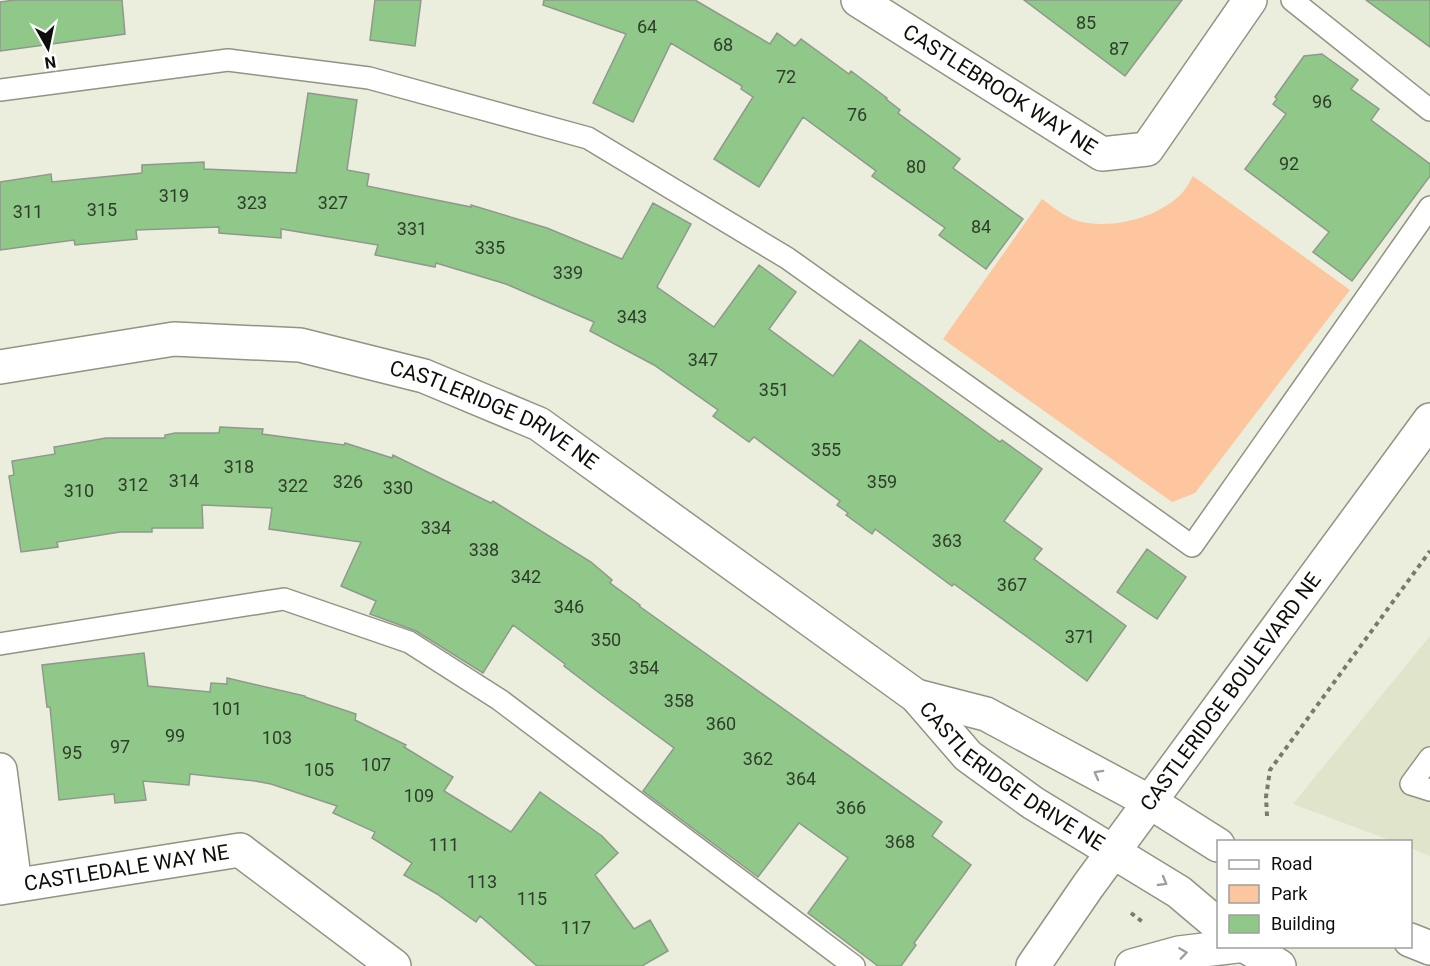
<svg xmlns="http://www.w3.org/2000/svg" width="1430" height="966" font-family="Roboto,sans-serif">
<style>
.built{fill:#e0e4cb}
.green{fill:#fdc69f}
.building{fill:#90c889;stroke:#8e998c;stroke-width:1.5}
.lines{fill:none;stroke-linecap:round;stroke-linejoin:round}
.lane-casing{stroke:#919383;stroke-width:24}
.street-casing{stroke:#919383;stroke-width:36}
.secondary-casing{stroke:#919383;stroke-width:36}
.path{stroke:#787a6f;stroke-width:4;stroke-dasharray:4.5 4.5;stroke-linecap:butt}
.lane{stroke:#fff;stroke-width:21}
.street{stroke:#fff;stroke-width:33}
.secondary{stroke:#fff;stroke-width:33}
.oneway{stroke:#9f9f9d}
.labels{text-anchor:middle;stroke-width:4.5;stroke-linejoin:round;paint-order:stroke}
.number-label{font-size:18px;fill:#2e3d2a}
.street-label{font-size:21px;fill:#0e0f0a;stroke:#fff}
</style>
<rect width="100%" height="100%" fill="#ebeedd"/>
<!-- built -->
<path class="built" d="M1430 636V856L1411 848 1410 842 1392 841 1293 804Z"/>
<!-- green -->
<path class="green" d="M1193 176 1350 290 1195 493 1172 502 943 339 1042 199C1053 207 1065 217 1078 221 1112 230 1159 218 1183 192 1187 187 1190 181 1193 176Z"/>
<!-- building -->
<path class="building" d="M15 0H122L125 34 0 51V2Z
M375 0H421L415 46 370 40Z
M544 0H695L770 44 777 33 795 46 801 39 849 74 851 71 887 98 886 99 900 110 898 113 960 159 953 168 1023 219 986 269 939 235 945 228 872 176 876 171 803 117 759 187 714 159 753 97 741 89 742 86 671 43 633 122 593 103 626 34 543 5Z
M1024 0H1182L1125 76Z
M1366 0H1430V47Z
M1322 54 1358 80 1351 89 1379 109 1371 120 1430 164V176L1352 281 1313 252 1329 232 1245 169 1286 114 1273 104 1277 99 1275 97 1304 56Z
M308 93 357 100 347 170 369 174 367 186 471 207V205L547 228 622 259 653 203 691 224 657 287 714 327 759 265 796 292 769 329 833 376 860 340 1000 442 1002 440 1042 469 1004 521 1042 549 1034 559 1126 626 1087 681 1037 644 954 584 952 586 875 529 872 534 846 515 848 513 837 505 840 501 754 437 749 442 713 416 718 410 654 365 590 331 594 322 506 284 436 263 435 267 375 255 378 245 281 229V238L219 233V227L136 230 137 239 75 245 74 240 0 250V182L51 174 52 182 142 173V165L204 162V169L296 173Z
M220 427 263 429 262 434 344 445 345 443 392 458 393 455 491 503 493 501 591 562 612 580 610 583 640 605 639 606 942 822 932 836 971 865 914 943 916 945 901 966H878L808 913 848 858 799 823 758 877 643 791 674 748 602 695 564 666 565 664 513 625 483 673 416 631 370 614 376 601 341 586 361 542 269 529 272 508 202 505 203 528H152V532H120L57 542 58 547 21 552 9 476 14 475 12 461 55 454 54 447 106 438H165V435L175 433H219Z
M1147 549 1186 577 1157 619 1117 592Z
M144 653 148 686 210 692 211 683 227 684V678L305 696V697L356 714 355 720 406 745 404 747 453 777 444 791 511 832 540 792 602 836 618 853 595 875 634 929 650 920 668 951 642 966H537L480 916 476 922 437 894 404 875 412 863 372 838 375 832 333 813 337 806 271 784 255 781 190 774 189 785 143 781 146 800 115 803 114 794 59 800 50 707H47L42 665Z"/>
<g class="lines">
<defs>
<path id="lane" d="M1292 0 1430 110
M0 90 228 60 369 78 588 138 787 258 1192 546 1430 207
M0 644 284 599 409 642 500 700 854 966
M1430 758 1411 784 1430 790"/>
<g id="street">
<path id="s1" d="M858 0 1102 154 1147 149 1250 0"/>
<path d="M0 770 15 885"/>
<path id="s2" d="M0 888 240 850 394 966"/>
</g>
<g id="secondary">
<path id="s3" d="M0 367 174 339 300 345 424 376 539 424 916 696 968 756 1033 803 1179 892 1218 925"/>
<path d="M916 696 986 714 1150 802 1218 845"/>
<path d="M1410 940 1430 948"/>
<path d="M1245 946 1279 966"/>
<path id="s4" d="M1033 966 1088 886 1430 420"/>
<path d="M1132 966 1179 953 1237 946"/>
</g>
</defs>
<!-- lane casing -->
<use href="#lane" class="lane-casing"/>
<!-- street casing -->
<use href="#street" class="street-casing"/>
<!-- secondary casing -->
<use href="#secondary" class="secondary-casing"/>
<!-- path -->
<path class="path" d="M1267 816 1266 797 1270 770 1430 551
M1131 913 1144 923"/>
<!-- lane -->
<use href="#lane" class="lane"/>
<!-- street -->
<use href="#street" class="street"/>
<!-- secondary -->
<use href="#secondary" class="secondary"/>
</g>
<!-- one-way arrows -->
<defs><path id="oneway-chevron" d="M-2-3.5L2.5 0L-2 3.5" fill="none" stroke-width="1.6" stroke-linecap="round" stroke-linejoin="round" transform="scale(1.5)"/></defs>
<g class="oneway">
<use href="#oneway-chevron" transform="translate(1098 774) rotate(-151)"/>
<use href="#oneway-chevron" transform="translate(1163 882) rotate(30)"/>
<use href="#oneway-chevron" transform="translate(1183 953) rotate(-8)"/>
</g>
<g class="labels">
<!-- number labels -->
<g class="number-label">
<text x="1086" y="29">85</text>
<text x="647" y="33">64</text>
<text x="723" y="51">68</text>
<text x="1119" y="55">87</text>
<text x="786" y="83">72</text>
<text x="1322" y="108">96</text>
<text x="857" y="121">76</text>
<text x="1289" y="170">92</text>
<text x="916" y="173">80</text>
<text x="174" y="202">319</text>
<text x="252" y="209">323</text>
<text x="333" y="209">327</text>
<text x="102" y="216">315</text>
<text x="28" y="218">311</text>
<text x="981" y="233">84</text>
<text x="412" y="235">331</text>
<text x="490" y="254">335</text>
<text x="568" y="279">339</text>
<text x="632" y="323">343</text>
<text x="703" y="366">347</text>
<text x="774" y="396">351</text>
<text x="826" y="456">355</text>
<text x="239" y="473">318</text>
<text x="184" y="487">314</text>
<text x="348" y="488">326</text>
<text x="882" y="488">359</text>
<text x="133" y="491">312</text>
<text x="293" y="492">322</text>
<text x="398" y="494">330</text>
<text x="79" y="497">310</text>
<text x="436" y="534">334</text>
<text x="947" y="547">363</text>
<text x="484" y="556">338</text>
<text x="526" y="583">342</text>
<text x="1012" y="591">367</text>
<text x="569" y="613">346</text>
<text x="1080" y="643">371</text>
<text x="606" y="646">350</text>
<text x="644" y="674">354</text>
<text x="679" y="707">358</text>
<text x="227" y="715">101</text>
<text x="721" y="730">360</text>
<text x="175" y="742">99</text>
<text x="277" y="744">103</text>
<text x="120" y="753">97</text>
<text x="72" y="759">95</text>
<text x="758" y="765">362</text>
<text x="376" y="771">107</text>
<text x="319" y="776">105</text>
<text x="801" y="785">364</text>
<text x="419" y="802">109</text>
<text x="851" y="814">366</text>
<text x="900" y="848">368</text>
<text x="444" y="851">111</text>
<text x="482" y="888">113</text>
<text x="532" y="905">115</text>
<text x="576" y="934">117</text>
</g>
<!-- street labels -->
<g class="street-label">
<text dy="7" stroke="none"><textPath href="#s1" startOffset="168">CASTLEBROOK WAY NE</textPath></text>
<text dy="7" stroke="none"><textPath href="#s3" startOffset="510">CASTLERIDGE DRIVE NE</textPath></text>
<text dy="7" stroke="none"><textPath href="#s4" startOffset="338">CASTLERIDGE BOULEVARD NE</textPath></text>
<text dy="7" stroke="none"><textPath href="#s3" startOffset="1146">CASTLERIDGE DRIVE NE</textPath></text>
<text dy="7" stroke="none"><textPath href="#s2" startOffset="128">CASTLEDALE WAY NE</textPath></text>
</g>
</g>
<!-- legend -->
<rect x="1217" y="840" width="195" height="108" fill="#ffffff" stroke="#9f9f9d" stroke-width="1.5"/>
<rect x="1229" y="860" width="30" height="9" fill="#ffffff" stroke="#9f9f9d" stroke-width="1.5"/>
<text x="1271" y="870" font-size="18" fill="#0e0f0a">Road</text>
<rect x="1229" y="885" width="30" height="18" fill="#fdc69f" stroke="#9f9f9d" stroke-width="1.5"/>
<text x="1271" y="900" font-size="18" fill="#0e0f0a">Park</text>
<rect x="1229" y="915" width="30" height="18" fill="#90c889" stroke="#9f9f9d" stroke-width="1.5"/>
<text x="1271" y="930" font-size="18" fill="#0e0f0a">Building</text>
<!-- north arrow -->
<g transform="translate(48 48) rotate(171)" stroke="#ffffff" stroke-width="4.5" paint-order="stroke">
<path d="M0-4.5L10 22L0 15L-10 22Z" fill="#0e0f0a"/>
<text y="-9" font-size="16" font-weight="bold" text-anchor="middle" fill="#0e0f0a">N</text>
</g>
</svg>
